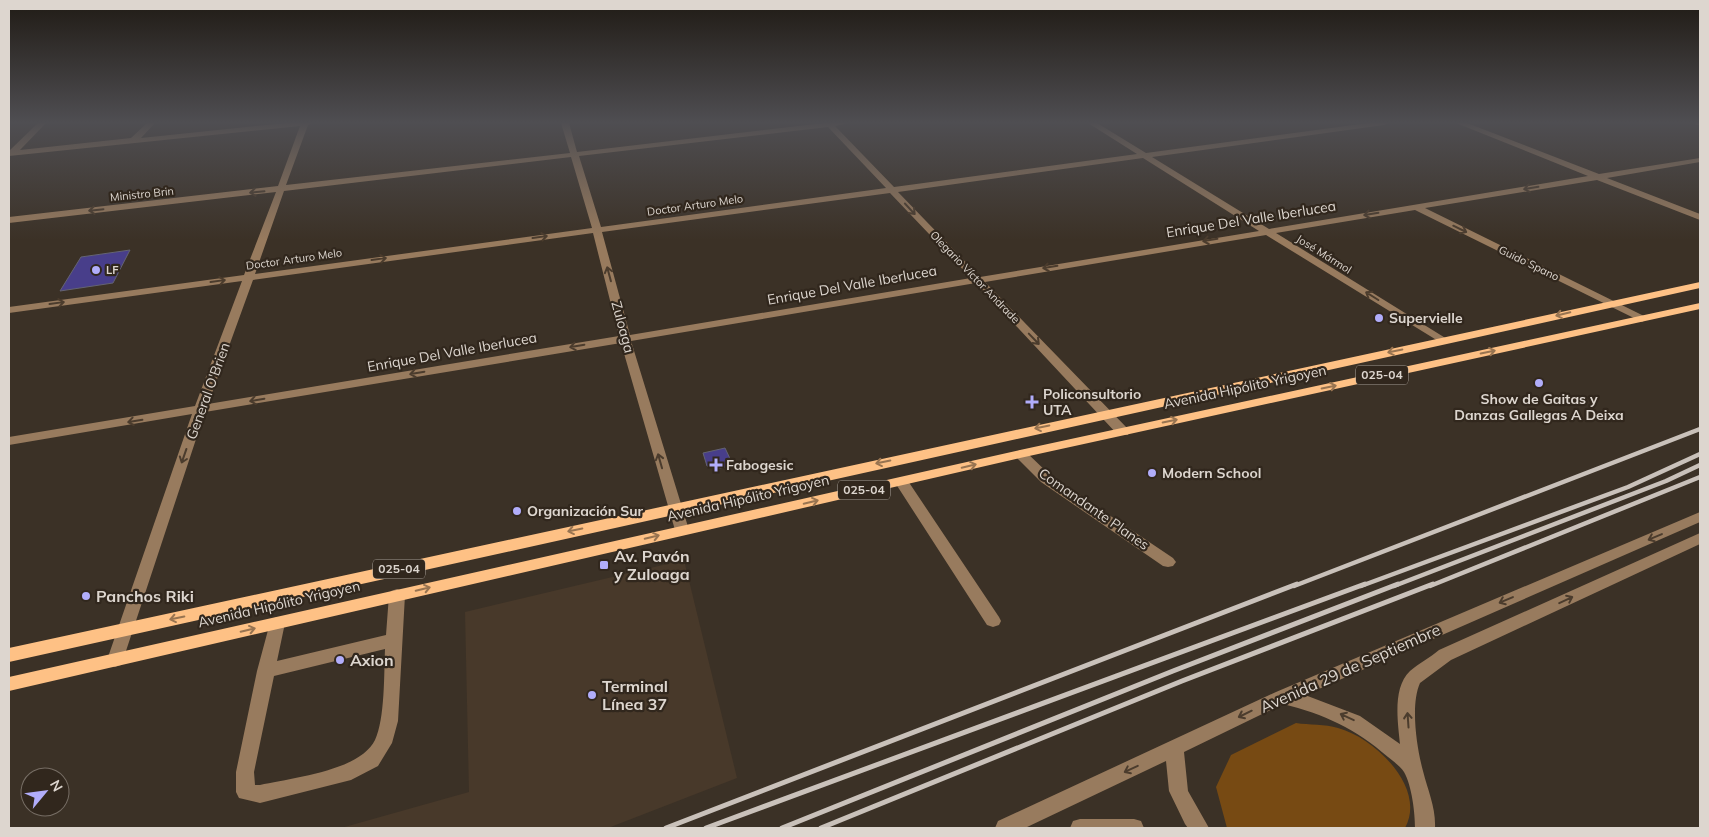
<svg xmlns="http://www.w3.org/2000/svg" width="1709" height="837" font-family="Mulish,sans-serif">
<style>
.built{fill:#48392a}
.green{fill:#774a13}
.building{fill:#483e8a;stroke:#646372}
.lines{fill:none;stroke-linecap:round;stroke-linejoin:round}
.minor{fill:#987b5e;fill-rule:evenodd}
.major{fill:#fec185;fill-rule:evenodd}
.rail-far1{stroke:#c9c1ba;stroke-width:4.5}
.rail{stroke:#c9c1ba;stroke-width:5}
.oneway{stroke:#4b3c2d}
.oneway2{stroke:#987451}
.poi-dot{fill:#b1adfa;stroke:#31271d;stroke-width:2}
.labels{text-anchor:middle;stroke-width:4.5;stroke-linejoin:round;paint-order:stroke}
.far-street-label{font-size:11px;fill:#ddd6cf;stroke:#31271d}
.far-poi-label{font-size:11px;font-weight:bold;fill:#ddd6cf;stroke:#31271d;text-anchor:start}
.shield{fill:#31271d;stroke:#a9a29a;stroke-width:1}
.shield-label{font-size:12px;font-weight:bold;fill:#ddd6cf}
.street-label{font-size:14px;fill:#ddd6cf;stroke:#31271d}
.poi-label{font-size:14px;font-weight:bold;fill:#ddd6cf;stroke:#31271d;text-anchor:start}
.near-poi-label{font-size:16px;font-weight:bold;fill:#ddd6cf;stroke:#31271d;text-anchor:start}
.near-street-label{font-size:16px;fill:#ddd6cf;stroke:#31271d}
</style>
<rect width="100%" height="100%" fill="#3b3126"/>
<!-- built -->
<path class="built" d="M684 560 737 778 608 828H341L469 792 465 612Z"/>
<!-- green -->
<path class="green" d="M1296 723C1309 725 1325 724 1338 728 1375 738 1427 788 1405 828H1227L1216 787 1231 755Z"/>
<!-- building -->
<path class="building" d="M130 250 113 283 60 291 81 257Z
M725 448 733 465 717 469 707 466 703 453Z"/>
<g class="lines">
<!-- minor -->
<path class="minor" d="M38 123H46L20 150 131 138 147 123H155L141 138 286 123H312L308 125 286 185 570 153 561 123H569L577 152 824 123H849L835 126 894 187 1137 154 1088 123H1097L1146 153 1368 123H1388L1384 125 1152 157 1269 229 1588 176 1456 123H1467L1599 174 1700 158V162L1607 178 1700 214V220L1597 180 1425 208 1646 317 1647 319 1642 322 1415 210 1276 233 1447 339 1449 341 1447 343 1443 344 1266 235 985 282 1128 429 1129 432 1128 435H1118L976 283 631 341 689 530 687 534H677L675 530 621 343 205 412 123 660 121 665 115 667 109 665 107 660 192 414 9 445V437L195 406 242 281 9 313V307L244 275 276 192 9 223V217L278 186 300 126 9 156V151ZM828 127 886 188 601 227 579 156ZM571 157 592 228 255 274 284 191ZM1143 158 1259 231 980 277 898 192ZM890 193 971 278 630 335 602 232ZM593 233 619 336 208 404 253 280Z
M1695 123H1700V125H1696Z
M1020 450 1025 451 1051 476 1173 558 1176 562 1173 566 1168 567 1163 566 1041 482 1013 454Z
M901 477 906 478 999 617 1001 621 999 625 993 627 987 625 894 481Z
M1700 512V522L1305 695 1360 716 1400 744C1398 723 1392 688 1410 671 1419 663 1430 658 1439 650L1700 533V544L1451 660 1420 683C1410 705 1417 749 1423 771 1428 791 1436 808 1435 828H1415C1415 813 1412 786 1404 772 1401 767 1393 761 1388 757 1356 729 1324 714 1283 704L1184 752 1188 791 1209 828H1188L1185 824 1169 791 1166 761 1025 828H995L998 821 1276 692Z
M397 589 403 591 405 595 398 721 392 743 378 766 351 780 260 803 239 798 236 792V772L257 671 271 619 277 617 283 619 285 623 277 661 386 635 389 595 391 591ZM385 649C384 673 385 719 375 740 360 771 291 778 260 785H255L254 772 274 676Z
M1080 819H1134L1141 821 1144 828H1070L1073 821Z"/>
<!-- major -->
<path class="major" d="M1700 282V288L9 662V648Z
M1700 303V309L1020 458 9 691V677L1020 450Z"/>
<!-- rail-far1 -->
<path class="rail-far1" d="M1294 586 1700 429
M1361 586 1628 487 1700 454
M1394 586 1666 481 1700 465
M1430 586 1700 477"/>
<!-- rail -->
<path class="rail" d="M666 828 1297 584
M706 828 1365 584
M782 828 1173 671 1398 584
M821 828 1182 681 1433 584"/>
</g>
<!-- one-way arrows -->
<defs><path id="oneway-shaft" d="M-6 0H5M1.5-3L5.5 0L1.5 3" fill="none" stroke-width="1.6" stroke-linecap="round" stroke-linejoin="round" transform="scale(1.25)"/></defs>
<g class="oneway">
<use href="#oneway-shaft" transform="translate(1531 188) rotate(171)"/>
<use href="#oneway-shaft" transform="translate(257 192) rotate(174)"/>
<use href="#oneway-shaft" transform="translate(910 209) rotate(47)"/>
<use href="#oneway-shaft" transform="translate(96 210) rotate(174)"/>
<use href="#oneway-shaft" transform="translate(1371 214) rotate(171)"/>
<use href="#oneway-shaft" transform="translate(1460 229) rotate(26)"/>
<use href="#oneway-shaft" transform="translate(540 237) rotate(-8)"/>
<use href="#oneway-shaft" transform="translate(1210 240) rotate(171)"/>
<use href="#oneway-shaft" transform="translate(379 259) rotate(-8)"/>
<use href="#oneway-shaft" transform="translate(1050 267) rotate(171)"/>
<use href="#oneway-shaft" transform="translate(609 274) rotate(-105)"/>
<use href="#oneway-shaft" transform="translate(218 281) rotate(-8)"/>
<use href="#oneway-shaft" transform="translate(1372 296) rotate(-148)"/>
<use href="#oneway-shaft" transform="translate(57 303) rotate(-8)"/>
<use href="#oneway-shaft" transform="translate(1034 339) rotate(46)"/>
<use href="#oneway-shaft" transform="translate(577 346) rotate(170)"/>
<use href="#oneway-shaft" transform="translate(417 373) rotate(170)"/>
<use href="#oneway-shaft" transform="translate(257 400) rotate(170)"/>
<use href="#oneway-shaft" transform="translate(135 421) rotate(171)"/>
<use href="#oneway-shaft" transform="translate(184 456) rotate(109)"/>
<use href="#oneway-shaft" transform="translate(660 461) rotate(-106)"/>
<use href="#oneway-shaft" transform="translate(1655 537) rotate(157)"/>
<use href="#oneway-shaft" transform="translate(1506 600) rotate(157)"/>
<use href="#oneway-shaft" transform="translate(1566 600) rotate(-25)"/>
<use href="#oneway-shaft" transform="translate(1245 714) rotate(154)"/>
<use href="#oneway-shaft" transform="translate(1347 717) rotate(-155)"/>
<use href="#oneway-shaft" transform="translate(1408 720) rotate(-94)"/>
<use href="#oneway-shaft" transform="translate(1131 769) rotate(155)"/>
</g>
<g class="oneway2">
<use href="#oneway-shaft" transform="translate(1563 314) rotate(167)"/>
<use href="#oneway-shaft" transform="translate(1395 351) rotate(168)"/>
<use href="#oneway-shaft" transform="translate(1488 352) rotate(-12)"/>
<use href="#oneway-shaft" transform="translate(1329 387) rotate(-12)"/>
<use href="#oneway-shaft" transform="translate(1170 421) rotate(-12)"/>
<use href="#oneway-shaft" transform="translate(1042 427) rotate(168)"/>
<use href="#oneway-shaft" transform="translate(883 462) rotate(168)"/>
<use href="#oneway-shaft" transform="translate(969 466) rotate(-13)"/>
<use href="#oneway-shaft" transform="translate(811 502) rotate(-13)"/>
<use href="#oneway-shaft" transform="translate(575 530) rotate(168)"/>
<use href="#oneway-shaft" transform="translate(652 537) rotate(-13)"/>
<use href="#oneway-shaft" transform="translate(423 589) rotate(-13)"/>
<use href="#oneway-shaft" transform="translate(177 618) rotate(168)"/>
<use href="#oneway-shaft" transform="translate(248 630) rotate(-13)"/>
</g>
<!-- sky -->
<linearGradient id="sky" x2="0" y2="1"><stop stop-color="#201b15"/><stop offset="0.51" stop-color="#4f4e52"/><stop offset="1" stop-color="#4f4e52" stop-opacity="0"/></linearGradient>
<rect width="1709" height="240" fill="url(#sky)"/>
<!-- markers -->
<g class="poi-dot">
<circle cx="96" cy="270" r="5"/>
<circle cx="1379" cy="318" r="5"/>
<circle cx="1539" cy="383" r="5"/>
<path d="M1029.5 394.5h5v5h5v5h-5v5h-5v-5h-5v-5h5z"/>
<path d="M713.5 457.5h5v5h5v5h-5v5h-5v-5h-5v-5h5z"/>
<circle cx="1152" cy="473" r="5"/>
<circle cx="517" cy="511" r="5"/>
<rect x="599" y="560" width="10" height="10" rx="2.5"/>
<circle cx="86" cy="596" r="5"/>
<circle cx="340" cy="660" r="5"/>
<circle cx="592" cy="695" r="5"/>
</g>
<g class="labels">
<!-- far-street labels -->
<g class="far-street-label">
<text transform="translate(142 194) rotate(-6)" y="4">Ministro Brin</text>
<text transform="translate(695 205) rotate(-8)" y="4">Doctor Arturo Melo</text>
<text transform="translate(1324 254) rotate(32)" y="4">José Mármol</text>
<text transform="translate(294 259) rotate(-8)" y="4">Doctor Arturo Melo</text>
<text transform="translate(1529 263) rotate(26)" y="4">Guido Spano</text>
<text transform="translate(975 277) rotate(46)" y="4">Olegario Víctor Andrade</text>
</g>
<!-- far-poi labels -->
<g class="far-poi-label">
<text x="106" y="274">LF</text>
</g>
<!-- shield labels -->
<g class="shield">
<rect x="1356" y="365.5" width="52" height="19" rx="4"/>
<rect x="838" y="480.5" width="52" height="19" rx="4"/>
<rect x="373" y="559.5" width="52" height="19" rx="4"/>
</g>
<g class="shield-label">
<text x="1382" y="379">025-04</text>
<text x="864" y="494">025-04</text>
<text x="399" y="573">025-04</text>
</g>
<!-- street labels -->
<g class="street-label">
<text transform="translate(1251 219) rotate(-9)" y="5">Enrique Del Valle Iberlucea</text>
<text transform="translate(852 285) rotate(-10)" y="5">Enrique Del Valle Iberlucea</text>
<text transform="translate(623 327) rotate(75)" y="5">Zuloaga</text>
<text transform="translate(452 352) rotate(-10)" y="5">Enrique Del Valle Iberlucea</text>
<text transform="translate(1245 387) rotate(-12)" y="5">Avenida Hipólito Yrigoyen</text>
<text transform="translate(208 391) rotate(-70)" y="5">General O'Brien</text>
<text transform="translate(748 498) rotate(-13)" y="5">Avenida Hipólito Yrigoyen</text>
<text transform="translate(1094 509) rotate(35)" y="5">Comandante Planes</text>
<text transform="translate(279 604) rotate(-13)" y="5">Avenida Hipólito Yrigoyen</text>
</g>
<!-- poi labels -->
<g class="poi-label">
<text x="1389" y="323">Supervielle</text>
<text x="1043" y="399">Policonsultorio<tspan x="1043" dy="16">UTA</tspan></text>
<text x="1539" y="404" text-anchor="middle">Show de Gaitas y<tspan x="1539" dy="16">Danzas Gallegas A Deixa</tspan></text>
<text x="726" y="470">Fabogesic</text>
<text x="1162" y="478">Modern School</text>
<text x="527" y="516">Organización Sur</text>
</g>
<!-- near-poi labels -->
<g class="near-poi-label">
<text x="614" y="562">Av. Pavón<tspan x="614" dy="18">y Zuloaga</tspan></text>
<text x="96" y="602">Panchos Riki</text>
<text x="350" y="666">Axion</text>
<text x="602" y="692">Terminal<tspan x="602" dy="18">Línea 37</tspan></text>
</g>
<!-- near-street labels -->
<g class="near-street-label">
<text transform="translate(1350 668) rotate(-24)" y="6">Avenida 29 de Septiembre</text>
</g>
</g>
<!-- border -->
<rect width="1709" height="837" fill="none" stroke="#ddd6cf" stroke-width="20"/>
<!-- north arrow -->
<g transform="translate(45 792) rotate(61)"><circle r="24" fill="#31271d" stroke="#766d64"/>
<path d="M0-4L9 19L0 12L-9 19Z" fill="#b1adfa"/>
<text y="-8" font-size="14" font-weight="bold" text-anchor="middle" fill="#ddd6cf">N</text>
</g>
</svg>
